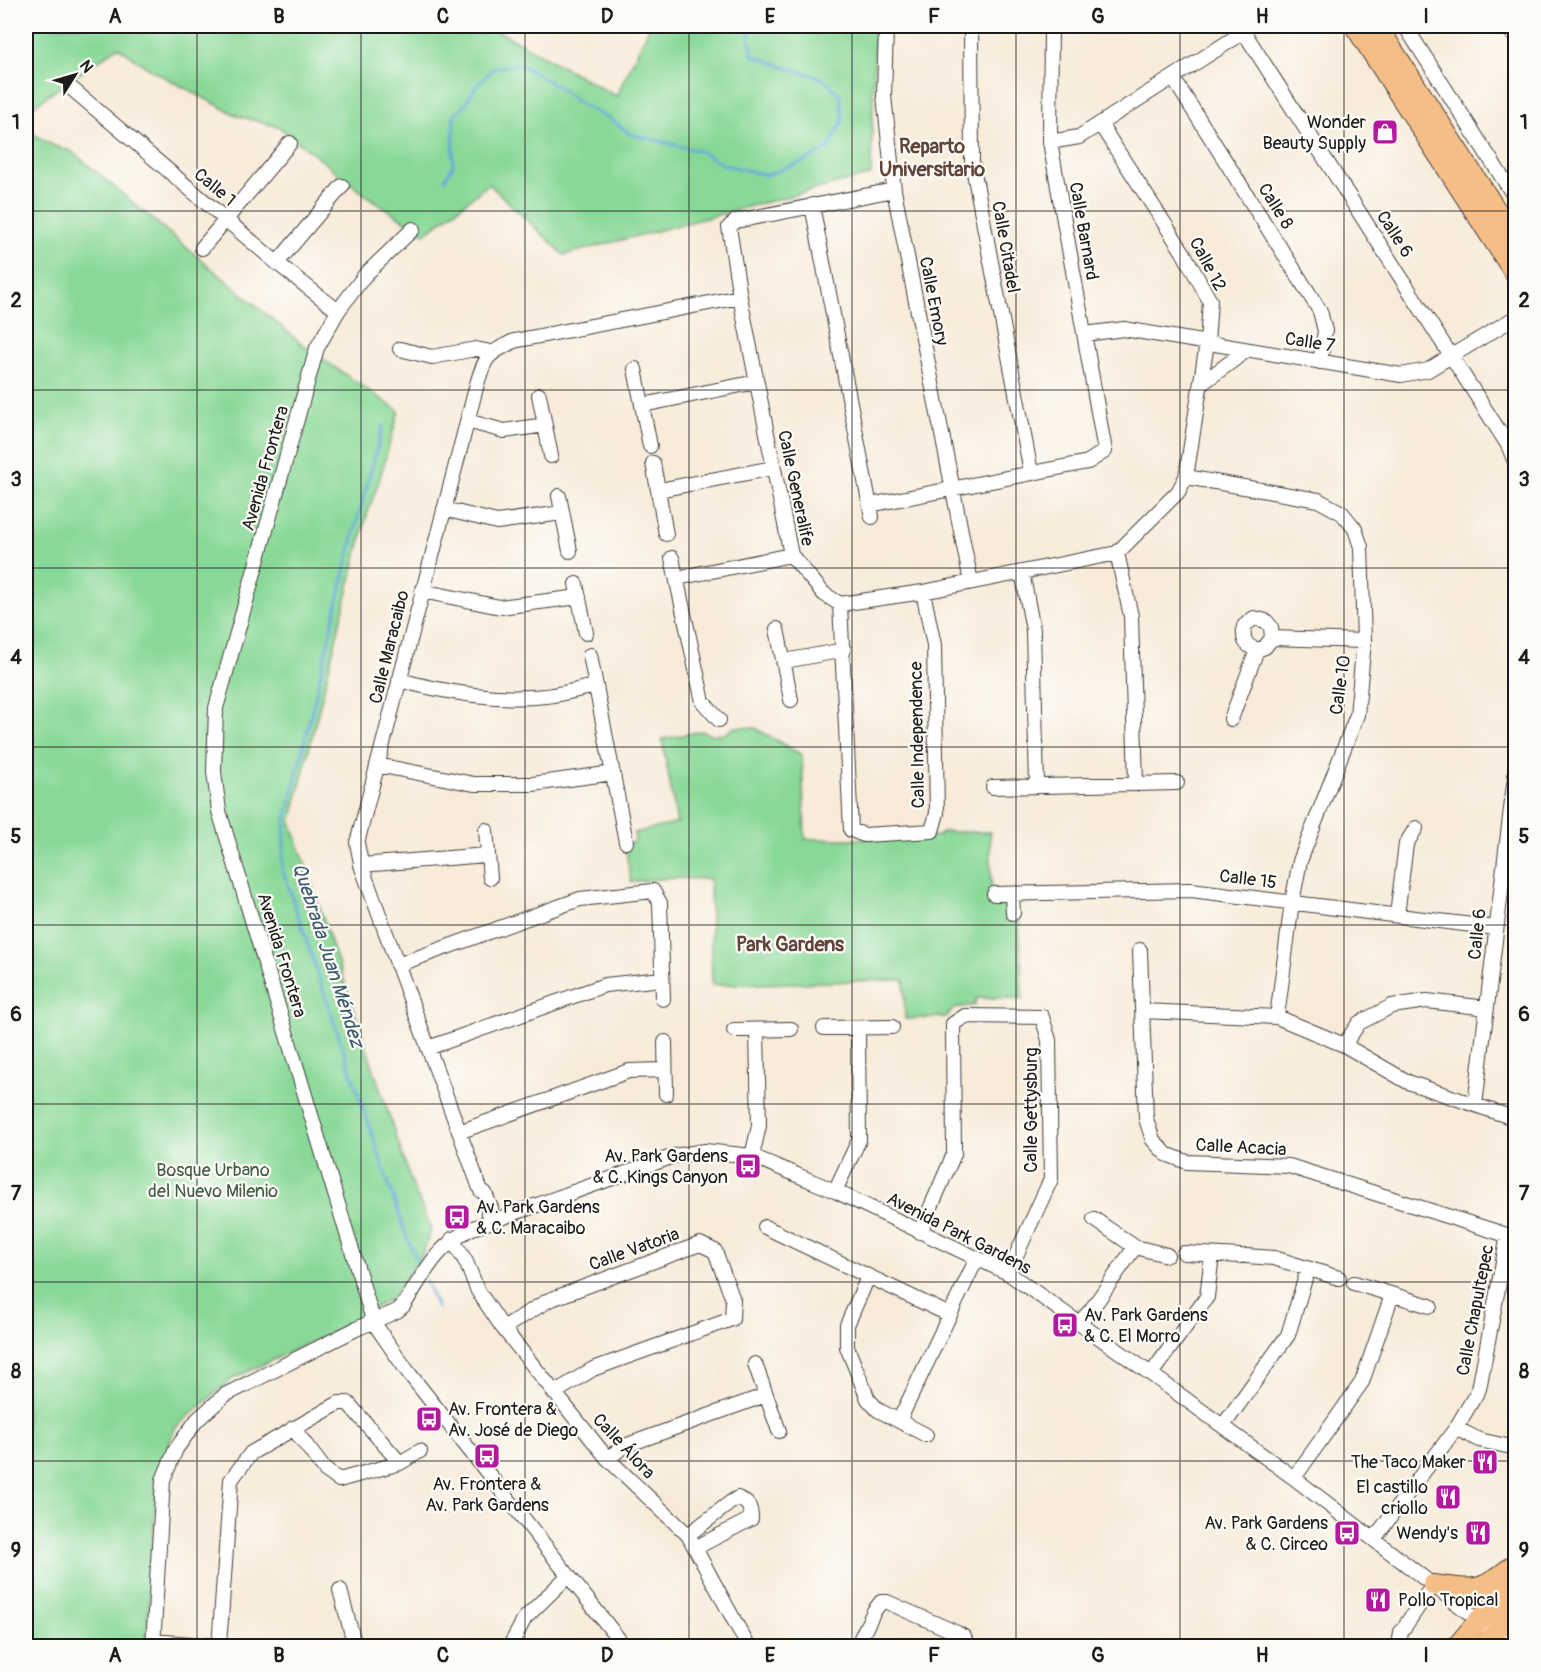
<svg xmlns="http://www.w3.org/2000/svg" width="1541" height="1672" font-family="Pangolin,sans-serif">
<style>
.green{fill:#88d897;stroke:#527a5a;stroke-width:1.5}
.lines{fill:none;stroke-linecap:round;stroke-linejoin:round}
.stream{stroke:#64a9d9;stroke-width:3}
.minor-casing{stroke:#3d3b38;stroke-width:16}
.highway-casing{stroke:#3d3b38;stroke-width:22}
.minor{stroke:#fff;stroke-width:14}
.highway{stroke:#f6be87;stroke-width:20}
.grid{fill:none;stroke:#1c1c1c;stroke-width:1.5;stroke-opacity:0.55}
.labels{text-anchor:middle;stroke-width:4.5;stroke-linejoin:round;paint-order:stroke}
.poi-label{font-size:18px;fill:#1c1c1c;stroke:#fdfcf7;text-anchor:end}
.street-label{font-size:18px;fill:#1c1c1c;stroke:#fdfcf7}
.park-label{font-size:18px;fill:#425e47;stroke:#fdfcf7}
.neighbourhood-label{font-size:20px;font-weight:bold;fill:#60443a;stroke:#fdfcf7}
.water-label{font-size:20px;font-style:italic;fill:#3c5b71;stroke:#fdfcf7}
.neatline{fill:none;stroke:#1c1c1c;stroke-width:2}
.grid-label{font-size:20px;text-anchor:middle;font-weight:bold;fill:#1c1c1c}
</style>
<rect width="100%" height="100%" fill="#fdfcf7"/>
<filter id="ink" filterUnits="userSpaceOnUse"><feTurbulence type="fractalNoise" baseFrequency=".0167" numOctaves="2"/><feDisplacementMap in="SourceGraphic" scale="12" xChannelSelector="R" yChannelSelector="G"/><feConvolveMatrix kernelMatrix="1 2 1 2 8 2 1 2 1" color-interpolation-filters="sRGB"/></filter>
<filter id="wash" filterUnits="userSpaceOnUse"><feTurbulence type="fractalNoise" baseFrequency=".008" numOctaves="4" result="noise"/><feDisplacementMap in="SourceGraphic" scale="24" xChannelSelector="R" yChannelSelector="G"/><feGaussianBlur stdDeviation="1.35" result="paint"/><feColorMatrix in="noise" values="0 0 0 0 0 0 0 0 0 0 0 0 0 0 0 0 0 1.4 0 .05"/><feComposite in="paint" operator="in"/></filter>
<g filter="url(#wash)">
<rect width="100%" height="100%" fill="#f8ebd9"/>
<!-- green -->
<path class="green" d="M26 26H489L616 96 650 26H875L871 175 564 255 489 184 425 234 368 197 279 127 238 116 151 70 118 47 26 111Z
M26 130 54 146 71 151 308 349 399 411 379 481 366 518 291 822 413 1187 431 1228 424 1252 392 1298 339 1329 232 1379 175 1428 157 1479 146 1646H26Z
M735 727 755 728 802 755 805 839H875L938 836 943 832H990L992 902 1005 903 1006 915H1019L1022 998H976L975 1005 955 1008 946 1017 905 1019 904 980 712 985 710 879 669 878 631 882 625 845 635 841 634 833 677 823 662 739 702 731 711 735 726 733Z"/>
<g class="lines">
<!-- stream -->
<path class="stream" d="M445 179 453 165 454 115 465 105 476 86 494 68 519 64 557 86 579 103 612 120 630 134 700 151 724 165 767 175 802 162 828 149 843 121 840 95 822 78 787 68 753 55 749 38 752 26
M383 426 355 529 286 820 282 868 406 1235 421 1270
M425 1279 437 1308"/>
</g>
</g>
<g filter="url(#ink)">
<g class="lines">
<defs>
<path id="minor" d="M886 26 884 96 894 190 971 582
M971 26 972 162 1031 472
M1240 26 1508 445 1516 464
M1405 26 1516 199
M1507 26 1516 38
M1173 78 1320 311 1325 331 1320 362
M71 88 277 263 338 311
M1050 142 1079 137 1244 32
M894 190 736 221 729 227 740 297 791 555 824 594 840 604 851 830 864 835 932 831 937 813 934 645 923 592
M812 205 872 517
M413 229 365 275 338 311 317 348 216 708 214 772 219 811 374 1323 408 1372 624 1646
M202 248 290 143
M277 263 342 186
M1085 334 1124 329 1401 375 1428 370 1516 317
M400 349 432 357 476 349 491 352
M635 369 650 446
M1201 384 1247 350
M539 395 551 456
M643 405 756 382
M467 421 504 431 545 425
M653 463 666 534
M1186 477 1318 500 1342 513 1355 529 1361 547 1364 641 1357 715 1300 861 1292 902 1277 1017
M659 490 773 468
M559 496 570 551
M870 505 1088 462 1105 451 1050 142 1051 26
M444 509 497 522 562 513
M1117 553 1131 616 1136 784
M672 558 703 702 719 720
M1022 572 1033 630 1037 786
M677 578 791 555
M576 584 586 633
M422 591 500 607 579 597
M840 604 923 592 1117 553 1178 492 1186 477 1207 343 1210 301 1183 252 1100 124
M777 629 791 700
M1272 638 1364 641
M590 655 626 842
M785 661 844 650
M399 680C448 693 495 701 546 696 563 694 579 689 596 686
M1231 719 1257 650 1265 647 1272 638 1271 627 1266 621 1254 618 1244 626C1243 640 1244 645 1257 650
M377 765 474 784H533L613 773
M993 787 1177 783
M486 830 490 878
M361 865 487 855
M994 894 1191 890 1496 928
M1012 895 1013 913
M1397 915 1406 844 1416 828
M1140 950 1146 1119 1153 1140 1166 1154 1187 1162 1289 1166 1516 1238
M397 965 580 899 653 891 660 903 663 999
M1143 1011 1277 1017 1344 1045 1408 1082 1516 1119
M824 1028 892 1027
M734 1030 791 1029
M665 1042 666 1094
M1344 1045 1359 1023 1392 1006 1427 1001 1487 1008
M428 1048 605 985 662 979
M1475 1105 1516 768
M459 1132 629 1071 665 1070
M752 1156 759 1126 757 1030
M835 1191 859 1140 858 1029
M488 1213 491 1208 485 1193 481 1191 362 868 357 843 477 384C485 356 488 354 514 341L740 297
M1094 1219 1135 1247 1167 1255
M765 1227 950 1315
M920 1232 954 1154 953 1024 965 1016 1042 1017 1049 1040 1051 1179 1008 1273
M452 1239 466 1262 478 1291 503 1328 607 1458 688 1535 748 1646
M1184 1253 1241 1256
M1246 1256 1274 1258 1339 1278
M868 1277 847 1325V1347L868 1399 878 1410 926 1435
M1354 1283 1430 1306
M1079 1323 1091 1310 1135 1247
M503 1328 549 1300 700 1244 715 1251 733 1300 732 1319 593 1369 554 1393
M755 1364 779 1431
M1151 1374 1207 1297 1212 1255
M899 1421 977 1258
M1223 1426 1288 1335 1308 1269
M293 1428 325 1470 339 1480 400 1463 420 1451
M1456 1428 1479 1440 1516 1448
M607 1458 627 1445 766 1395
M1294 1478 1362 1382 1392 1295
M688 1535 731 1502 738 1498C749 1503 751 1508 751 1519L697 1547
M1374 1539 1456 1428 1479 1389 1508 1235
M340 1590 355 1646
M153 1641 217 1646
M153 1646 163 1480 176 1449 197 1420 225 1395 356 1329 397 1311 403 1306C425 1273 434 1249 470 1229L674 1156 705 1151 752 1156 835 1191 1008 1273 1151 1374 1294 1478 1512 1646
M219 1646 231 1480 251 1453 339 1403H348L400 1463
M510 1646 525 1618 568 1576
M857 1646 874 1611 881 1602H887L957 1633 964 1637 966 1642 964 1646
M1399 1646 1401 1632 1433 1585"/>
<path id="highway" d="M1355 26 1516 275
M1377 26 1516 241
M1433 1585C1479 1591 1479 1593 1516 1563
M1457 1646 1478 1621 1516 1584
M1483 1646 1516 1610"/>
</defs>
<!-- minor casing -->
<use href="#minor" class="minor-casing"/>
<!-- highway casing -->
<use href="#highway" class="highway-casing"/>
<!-- minor -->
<use href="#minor" class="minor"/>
<!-- highway -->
<use href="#highway" class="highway"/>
</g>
</g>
<!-- grid -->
<path class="grid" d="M197 26V1646M361 26V1646M525 26V1646M689 26V1646M852 26V1646M1016 26V1646M1180 26V1646M1344 26V1646M26 211H1516M26 390H1516M26 568H1516M26 747H1516M26 925H1516M26 1104H1516M26 1282H1516M26 1461H1516"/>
<!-- icons -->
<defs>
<symbol id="shop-square" viewBox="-11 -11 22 22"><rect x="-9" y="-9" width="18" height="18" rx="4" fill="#b5179e" stroke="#fdfcf7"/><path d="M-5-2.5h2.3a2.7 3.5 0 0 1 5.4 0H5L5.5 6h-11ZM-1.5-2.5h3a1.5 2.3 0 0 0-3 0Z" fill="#fff"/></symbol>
<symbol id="bus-square" viewBox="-11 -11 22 22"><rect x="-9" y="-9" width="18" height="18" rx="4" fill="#b5179e" stroke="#fdfcf7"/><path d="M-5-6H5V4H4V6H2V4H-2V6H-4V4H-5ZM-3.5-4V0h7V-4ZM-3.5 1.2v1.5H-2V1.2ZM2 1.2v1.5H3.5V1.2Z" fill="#fff"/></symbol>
<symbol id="restaurant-square" viewBox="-11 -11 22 22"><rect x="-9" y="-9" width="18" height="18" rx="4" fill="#b5179e" stroke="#fdfcf7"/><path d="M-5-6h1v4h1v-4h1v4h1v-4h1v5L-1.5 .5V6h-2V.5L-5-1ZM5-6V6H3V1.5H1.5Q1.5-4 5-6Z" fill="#fff"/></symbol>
</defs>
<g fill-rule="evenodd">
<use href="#shop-square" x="1370" y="117" width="30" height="30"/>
<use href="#bus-square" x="733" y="1151" width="30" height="30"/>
<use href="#bus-square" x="442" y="1202" width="30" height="30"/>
<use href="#bus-square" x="1050" y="1310" width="30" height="30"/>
<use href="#bus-square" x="414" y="1404" width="30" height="30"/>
<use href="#bus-square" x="472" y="1441" width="30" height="30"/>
<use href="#restaurant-square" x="1470" y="1447" width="30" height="30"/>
<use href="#restaurant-square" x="1433" y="1482" width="30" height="30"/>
<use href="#bus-square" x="1332" y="1518" width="30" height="30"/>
<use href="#restaurant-square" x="1463" y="1518" width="30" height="30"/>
<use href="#restaurant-square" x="1363" y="1585" width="30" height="30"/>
</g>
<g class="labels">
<!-- poi labels -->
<g class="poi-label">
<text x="1366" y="128">Wonder<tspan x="1366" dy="21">Beauty Supply</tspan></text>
<text x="728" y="1162">Av. Park Gardens<tspan x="728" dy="21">&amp; C. Kings Canyon</tspan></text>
<text x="476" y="1213" text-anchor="start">Av. Park Gardens<tspan x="476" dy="21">&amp; C. Maracaibo</tspan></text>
<text x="1084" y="1321" text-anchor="start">Av. Park Gardens<tspan x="1084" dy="21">&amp; C. El Morro</tspan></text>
<text x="448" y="1415" text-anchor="start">Av. Frontera &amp;<tspan x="448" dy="21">Av. José de Diego</tspan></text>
<text x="1466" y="1468">The Taco Maker</text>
<text x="487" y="1490" text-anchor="middle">Av. Frontera &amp;<tspan x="487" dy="21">Av. Park Gardens</tspan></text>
<text x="1428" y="1493">El castillo<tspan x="1428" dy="21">criollo</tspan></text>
<text x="1328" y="1529">Av. Park Gardens<tspan x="1328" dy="21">&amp; C. Circeo</tspan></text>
<text x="1458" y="1539">Wendy's</text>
<text x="1398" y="1606" text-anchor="start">Pollo Tropical</text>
</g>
<!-- street labels -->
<g class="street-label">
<text transform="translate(215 187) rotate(40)" y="6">Calle 1</text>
<text transform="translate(1276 206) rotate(58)" y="6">Calle 8</text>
<text transform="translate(1084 231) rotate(80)" y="6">Calle Barnard</text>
<text transform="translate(1395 234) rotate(57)" y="6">Calle 6</text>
<text transform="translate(1006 247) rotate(80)" y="6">Calle Citadel</text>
<text transform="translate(1208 264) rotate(62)" y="6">Calle 12</text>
<text transform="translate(934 301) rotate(79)" y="6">Calle Emory</text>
<text transform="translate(1310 342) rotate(9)" y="6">Calle 7</text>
<text transform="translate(265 468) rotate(-74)" y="6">Avenida Frontera</text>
<text transform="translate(796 488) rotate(78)" y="6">Calle Generalife</text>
<text transform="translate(389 647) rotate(-76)" y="6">Calle Maracaibo</text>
<text transform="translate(1340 685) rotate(-82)" y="6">Calle 10</text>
<text transform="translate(917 735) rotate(-91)" y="6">Calle Independence</text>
<text transform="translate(1248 879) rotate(7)" y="6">Calle 15</text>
<text transform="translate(1477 934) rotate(-84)" y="6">Calle 6</text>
<text transform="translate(282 955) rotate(73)" y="6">Avenida Frontera</text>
<text transform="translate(1031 1110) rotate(-90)" y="6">Calle Gettysburg</text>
<text transform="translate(1241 1147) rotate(3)" y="6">Calle Acacia</text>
<text transform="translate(959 1233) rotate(27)" y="6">Avenida Park Gardens</text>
<text transform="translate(634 1249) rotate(-20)" y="6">Calle Vatoria</text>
<text transform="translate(1475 1310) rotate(-79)" y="6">Calle Chapultepec</text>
<text transform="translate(624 1446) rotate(47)" y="6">Calle Álora</text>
</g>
<!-- park labels -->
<g class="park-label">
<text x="213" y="1176">Bosque Urbano<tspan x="213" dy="21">del Nuevo Milenio</tspan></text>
</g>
<!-- neighbourhood labels -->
<g class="neighbourhood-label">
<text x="932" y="153">Reparto<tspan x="932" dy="23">Universitario</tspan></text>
<text x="790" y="951">Park Gardens</text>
</g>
<!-- water labels -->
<g class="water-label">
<text transform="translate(329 955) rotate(72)" y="7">Quebrada Juan Méndez</text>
</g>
</g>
<!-- margin -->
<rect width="1541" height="1672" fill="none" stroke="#fdfcf7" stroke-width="66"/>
<!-- north arrow -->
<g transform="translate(75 75) rotate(53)" stroke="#fdfcf7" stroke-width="4.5" paint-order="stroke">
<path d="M0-4.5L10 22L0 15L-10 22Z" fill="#1c1c1c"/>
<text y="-9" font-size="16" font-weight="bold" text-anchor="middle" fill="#1c1c1c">N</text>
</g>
<rect x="33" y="33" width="1475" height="1606" class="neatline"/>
<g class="grid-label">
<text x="115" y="23">A</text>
<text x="279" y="23">B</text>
<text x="443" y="23">C</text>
<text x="607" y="23">D</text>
<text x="770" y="23">E</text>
<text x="934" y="23">F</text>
<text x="1098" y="23">G</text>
<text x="1262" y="23">H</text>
<text x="1426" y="23">I</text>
<text x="16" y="129">1</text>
<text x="1524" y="129">1</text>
<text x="16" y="307">2</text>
<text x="1524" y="307">2</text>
<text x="16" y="486">3</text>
<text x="1524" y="486">3</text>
<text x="16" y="664">4</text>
<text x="1524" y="664">4</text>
<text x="16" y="843">5</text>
<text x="1524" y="843">5</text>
<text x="16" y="1021">6</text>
<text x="1524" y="1021">6</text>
<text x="16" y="1200">7</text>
<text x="1524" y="1200">7</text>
<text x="16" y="1378">8</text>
<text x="1524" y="1378">8</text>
<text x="16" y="1557">9</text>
<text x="1524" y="1557">9</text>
<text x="115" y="1662">A</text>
<text x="279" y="1662">B</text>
<text x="443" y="1662">C</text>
<text x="607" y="1662">D</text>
<text x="770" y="1662">E</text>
<text x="934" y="1662">F</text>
<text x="1098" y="1662">G</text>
<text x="1262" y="1662">H</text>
<text x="1426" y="1662">I</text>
</g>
</svg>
